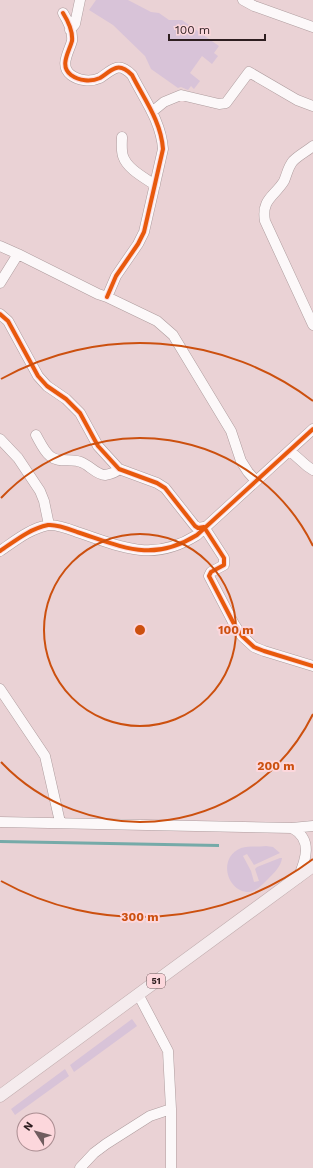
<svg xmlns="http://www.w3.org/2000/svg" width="313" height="1168" font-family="'Work Sans',sans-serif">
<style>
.green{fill:#d8c3d8}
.water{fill:#75aaa8}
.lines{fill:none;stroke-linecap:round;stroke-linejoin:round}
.minor-casing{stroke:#ae9c9e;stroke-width:11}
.major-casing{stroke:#c1adaf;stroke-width:13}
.minor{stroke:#fcf8f9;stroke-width:10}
.major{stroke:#f5ecee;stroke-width:12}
.cycleway-casing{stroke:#fcd7dc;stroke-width:6}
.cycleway{stroke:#e8590c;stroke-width:4}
.ring{fill:none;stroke:#cc500f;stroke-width:2}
.labels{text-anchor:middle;stroke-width:4;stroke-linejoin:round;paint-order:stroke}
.shield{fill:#fcd7dc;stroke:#6c5658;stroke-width:1}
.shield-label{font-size:9px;font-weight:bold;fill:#2e1e20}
.centre{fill:#cc500f;stroke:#fcd7dc;stroke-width:2}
.ring-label{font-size:12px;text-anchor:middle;font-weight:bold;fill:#cc500f;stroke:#fcd7dc;stroke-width:4;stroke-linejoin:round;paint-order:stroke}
</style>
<rect width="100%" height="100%" fill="#ead2d5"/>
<!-- green -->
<path class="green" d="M96 0H128L151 12 159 13 169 20H182L219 46 214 53 218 56 212 64 202 56 190 73 200 81 194 89 191 86 188 90 181 87 178 88 151 69 145 56 113 25 89 10Z
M266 846 273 847 280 853 254 865 247 854 243 856 251 871 254 882 259 881 255 869 257 867 280 858H282C281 866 275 872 269 878 264 883 256 892 249 892 227 892 217 858 241 848 248 846 258 847 266 846Z
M132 1019 137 1026 74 1072 70 1065Z
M65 1069 69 1076 15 1115 11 1109Z"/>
<!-- water -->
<path class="water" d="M0 840 219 844V847L0 843Z"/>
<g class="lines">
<defs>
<path id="minor" d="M243 0 254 6 313 27
M63 13C68 21 73 32 72 41 69 52 59 66 71 75 79 81 91 82 100 78 105 75 110 70 116 68 122 66 128 71 132 75 144 99 161 121 163 149L144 232 138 244 116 276 107 297
M70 30 75 24 80 0
M153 111 164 102 181 95 219 104 226 103 249 72 297 100 313 106
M122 137C122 142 121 150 123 156 127 169 145 178 155 185
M313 146C307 151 299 155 293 161 288 167 287 174 284 181 275 196 261 199 265 221L313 325
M0 246 18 254 98 294 107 297 157 321 173 335 231 431 241 461 248 472 256 481
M0 283 18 254
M0 314 8 321 38 376 47 386 66 399 80 413 98 446 119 469 157 483 165 488 195 526 198 528 204 527 224 558V565L211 572 209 576 234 624 242 636 254 647 264 651 313 666
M36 435C40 442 44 451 50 456 59 464 73 457 83 463 90 466 97 475 105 475 111 474 115 473 119 469
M0 439 18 458 40 491 44 501 49 525
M290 451 307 466 313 470
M0 551C15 541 29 529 48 525 57 524 69 529 77 532 123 547 152 563 197 535L313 429
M0 689 45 756 60 822
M0 822 292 828 313 826
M292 828C313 839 306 860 298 878
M138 994 168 1051 171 1109V1168
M80 1168 94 1153 106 1144 150 1116 171 1109"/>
<path id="major" d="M0 1096 313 866"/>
</defs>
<!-- minor casing -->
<use href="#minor" class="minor-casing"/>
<!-- major casing -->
<use href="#major" class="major-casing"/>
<!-- minor -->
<use href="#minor" class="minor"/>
<!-- major -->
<use href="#major" class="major"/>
<defs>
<path id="cycleway" d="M63 13C68 21 73 32 72 41 69 52 59 66 71 75 79 81 91 82 100 78 105 75 110 70 116 68 122 66 128 71 132 75 144 99 161 121 163 149L144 232 138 244 116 276 107 297
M0 314 8 321 38 376 47 386 66 399 80 413 98 446 119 469 157 483 165 488 195 526 198 528 204 527 224 558V565L211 572 209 576 234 624 242 636 254 647 264 651 313 666
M0 551C15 541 29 529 48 525 57 524 69 529 77 532 123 547 152 563 197 535L313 429"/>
</defs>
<!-- cycleway casing -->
<use href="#cycleway" class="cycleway-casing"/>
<!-- cycleway -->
<use href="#cycleway" class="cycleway"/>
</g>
<!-- distance rings -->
<g class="ring">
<circle cx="140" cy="630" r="96"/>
<path d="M313 714A192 192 0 0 1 1 762M1 498A192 192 0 0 1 313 546"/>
<path d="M313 859A287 287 0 0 1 1 881M1 379A287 287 0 0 1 313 401"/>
</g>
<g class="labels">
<!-- shield labels -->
<rect class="shield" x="147" y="974" width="18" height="14" rx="3"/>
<g class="shield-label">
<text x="156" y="984">51</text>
</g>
</g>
<circle cx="140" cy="630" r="6" class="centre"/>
<g class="ring-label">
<text x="236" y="634">100 m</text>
<text x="276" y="770">200 m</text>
<text x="140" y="921">300 m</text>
</g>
<!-- north arrow -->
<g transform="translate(36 1132) rotate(306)"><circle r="19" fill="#fcd7dc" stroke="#aa8d91"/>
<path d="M0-3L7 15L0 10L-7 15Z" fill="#705d5f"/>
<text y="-6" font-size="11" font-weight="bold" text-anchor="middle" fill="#2e1e20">N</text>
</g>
<!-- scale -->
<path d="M169 34v6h96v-6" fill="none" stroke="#2e1e20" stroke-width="2"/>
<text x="175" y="34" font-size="12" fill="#2e1e20" stroke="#fcd7dc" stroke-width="3" paint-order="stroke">100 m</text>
</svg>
